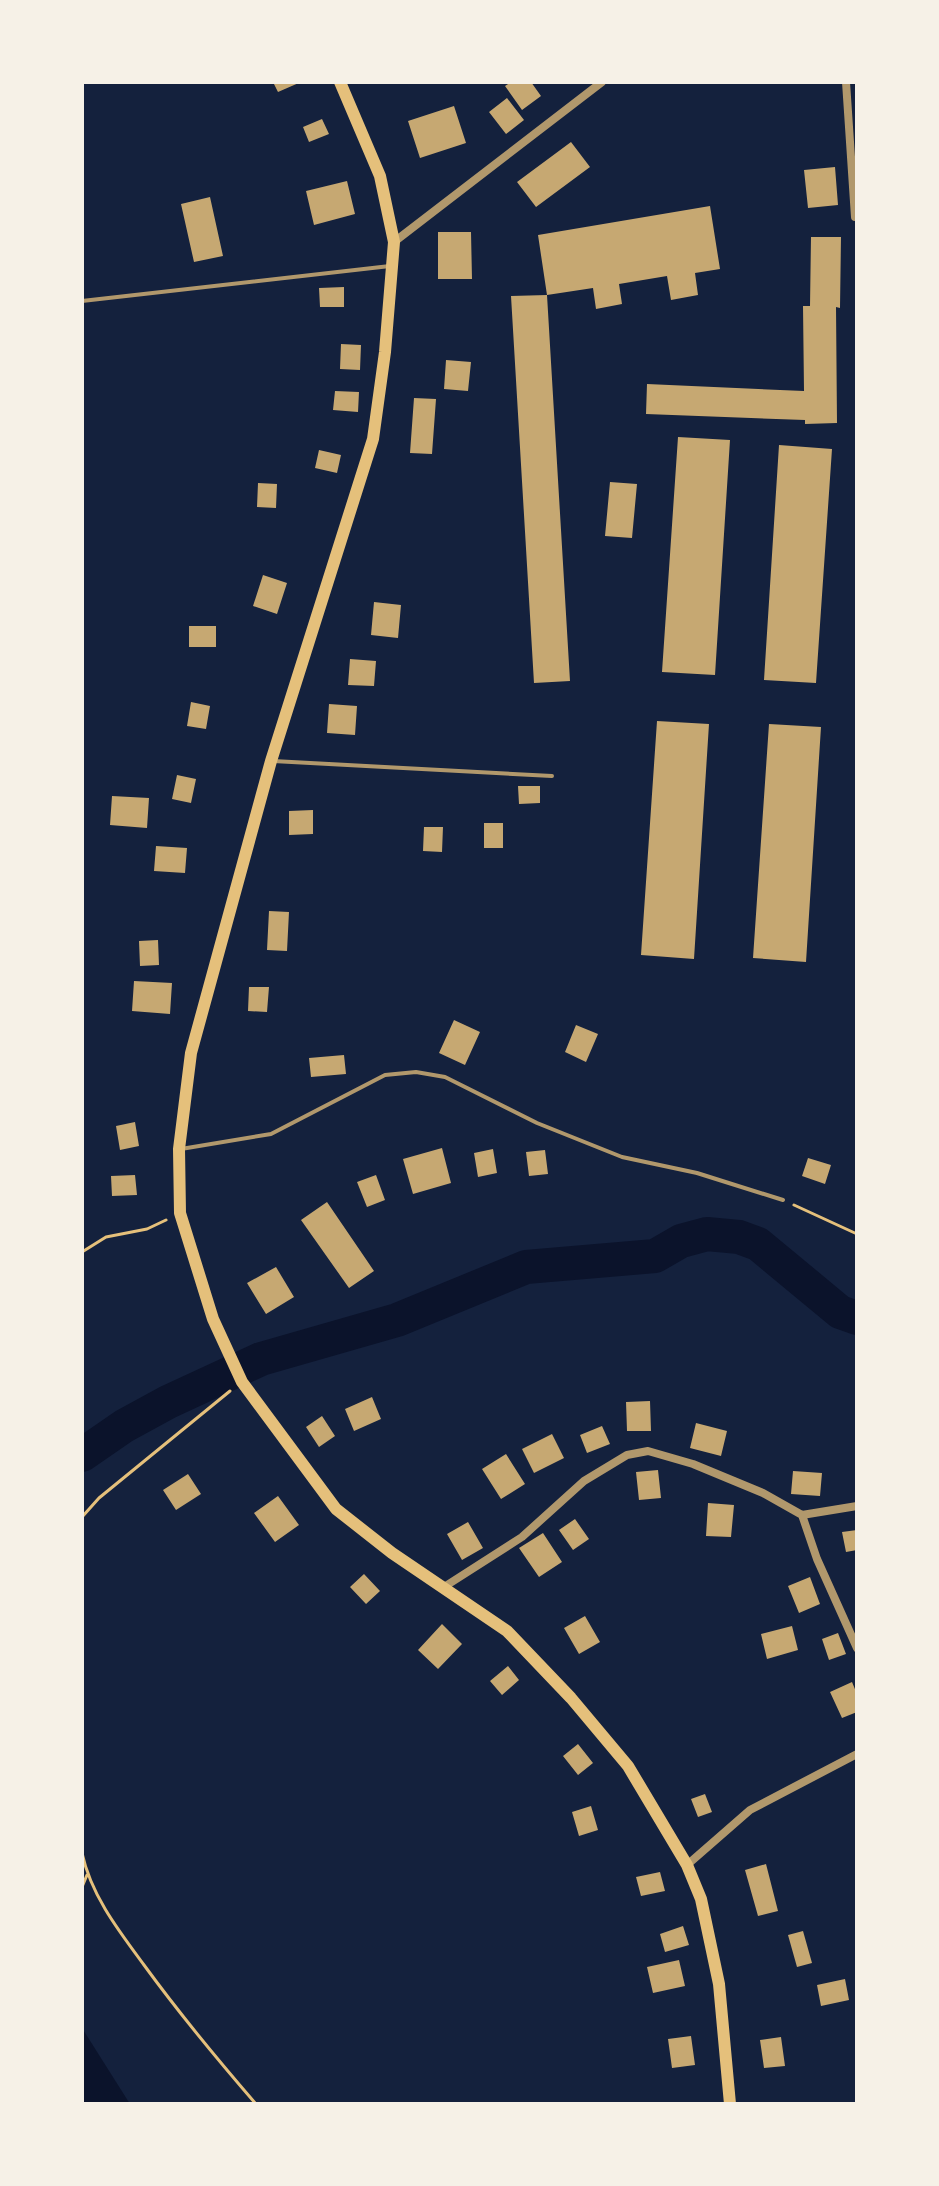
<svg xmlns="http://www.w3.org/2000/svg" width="939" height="2186" font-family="'Nunito Sans',sans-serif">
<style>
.water{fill:#0b132b}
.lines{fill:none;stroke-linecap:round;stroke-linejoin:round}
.river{stroke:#0b132b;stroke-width:34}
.building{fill:#c6a872}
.path{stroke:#e5c07b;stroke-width:3}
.service{stroke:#b1986c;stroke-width:4}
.minor{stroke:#b1986c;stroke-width:8}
.secondary{stroke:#e5c07b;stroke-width:12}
</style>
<rect width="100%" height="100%" fill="#14213d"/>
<!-- water -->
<path class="water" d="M82 2028 130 2104H82Z"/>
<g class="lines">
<!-- river -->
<path class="river" d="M82 1455 124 1426 168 1402 261 1359 397 1320 526 1267 655 1256 681 1241 707 1234 739 1237 758 1244 840 1312 857 1318"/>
</g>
<!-- building -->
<path class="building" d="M273 82H301L278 92Z
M511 82H531L541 96 522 110 505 86Z
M507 98 524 120 506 134 489 112Z
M454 106 466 143 420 158 408 121Z
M322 119 329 134 309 142 303 127Z
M571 142 590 167 536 207 517 182Z
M835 167 838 205 808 208 804 170Z
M347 181 355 214 314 225 306 191Z
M210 197 223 256 194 262 181 204Z
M710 206 720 269 695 273 698 295 671 300 667 276 619 284 622 304 596 309 593 288 547 295 538 235Z
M438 232H471L472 279H438Z
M811 237H841L840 308 836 307 837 423 805 424V420L646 414 647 384 804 391 803 306H810Z
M344 287V307H320L319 288Z
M547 295 570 681 534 683 511 296Z
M341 344 361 345 360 370 340 369Z
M446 360 471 362 468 391 444 389Z
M335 391 359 392 358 412 333 410Z
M414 398 436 399 432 454 410 453Z
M678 437 730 440 715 675 662 672Z
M779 445 832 449 816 683 764 680Z
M319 450 341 455 337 473 315 468Z
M610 482 637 484 632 538 605 536Z
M258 483 277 484 276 508 257 507Z
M263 575 287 583 277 614 253 606Z
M374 602 401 605 398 638 371 635Z
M189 626H216V647H189Z
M350 659 376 661 374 686 348 685Z
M191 702 210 706 206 729 187 726Z
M329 704 357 706 355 735 327 733Z
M657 721 709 724 694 959 641 955Z
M769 724 821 727 806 962 753 958Z
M177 775 196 779 191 803 172 799Z
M518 786H540V803L519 804Z
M112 796 149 798 147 828 110 825Z
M313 810V834L289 835V811Z
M484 823H503V848H484Z
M424 827H443L442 852 423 851Z
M156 846 187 848 185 873 154 871Z
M269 911 289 912 287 951 267 950Z
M158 940 159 965 140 966 139 941Z
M134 981 172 983 170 1014 132 1011Z
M249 987H269L267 1012 248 1011Z
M454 1020 480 1032 465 1065 439 1053Z
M576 1025 598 1034 586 1062 565 1052Z
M344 1055 346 1074 311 1077 309 1058Z
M135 1122 139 1146 120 1150 116 1126Z
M442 1148 451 1183 413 1194 403 1159Z
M493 1149 497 1173 478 1177 474 1153Z
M545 1150 548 1174 529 1176 526 1152Z
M808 1158 831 1165 825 1184 802 1176Z
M135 1175 137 1195 112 1196 111 1176Z
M376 1175 385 1200 367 1207 357 1182Z
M327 1202 374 1271 349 1288 301 1220Z
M276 1267 294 1297 266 1314 247 1283Z
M372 1397 381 1419 354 1431 345 1409Z
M650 1401 651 1431H627L626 1402Z
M322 1416 335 1436 319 1447 306 1427Z
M696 1423 727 1431 721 1456 690 1448Z
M602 1426 610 1444 587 1453 580 1435Z
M552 1434 564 1458 534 1473 522 1449Z
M506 1454 525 1484 501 1499 482 1469Z
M658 1470 661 1498 639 1500 636 1472Z
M793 1471 822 1473 820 1496 791 1494Z
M188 1474 201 1494 176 1510 163 1490Z
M278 1496 299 1525 275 1542 254 1513Z
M708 1503 734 1505 731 1537 706 1536Z
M575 1519 589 1539 573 1550 559 1530Z
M468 1522 483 1548 462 1560 447 1534Z
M857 1530V1550L846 1552 842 1532Z
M543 1533 562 1562 539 1577 519 1548Z
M364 1574 380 1591 366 1604 350 1587Z
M810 1577 820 1604 799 1613 788 1586Z
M585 1616 600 1642 579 1654 564 1628Z
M442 1624 462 1644 438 1669 418 1650Z
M792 1626 798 1650 767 1659 761 1634Z
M838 1633 846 1654 829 1660 822 1639Z
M508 1666 519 1680 502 1695 490 1681Z
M852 1682 857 1694V1712L842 1718 830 1692Z
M578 1744 593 1763 578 1775 563 1756Z
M705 1794 712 1812 698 1817 691 1799Z
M591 1806 598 1830 579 1836 572 1812Z
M766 1864 778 1911 758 1916 745 1870Z
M660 1872 665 1891 641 1896 636 1877Z
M683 1926 689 1945 665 1952 660 1934Z
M803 1931 812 1963 797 1967 788 1935Z
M679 1960 685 1986 653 1993 647 1967Z
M845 1979 849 2000 821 2006 817 1985Z
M691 2036 695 2065 672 2068 668 2039Z
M781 2037 785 2066 764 2068 760 2040Z"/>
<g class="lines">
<!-- path -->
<path class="path" d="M794 1205 857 1234
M82 1252 106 1237 147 1229 166 1220
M82 1517 99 1498 230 1391
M82 1853C91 1895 118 1930 144 1965 179 2013 217 2059 256 2104
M82 1887 87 1875"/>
<!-- service -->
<path class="service" d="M82 301 390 266
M273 761 552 776
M181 1149 271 1134 385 1075 416 1072 445 1077 537 1123 622 1157 697 1173 783 1200"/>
<!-- minor -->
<path class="minor" d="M846 82 855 217
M394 242 602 82
M802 1515 817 1559 857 1648
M444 1587 522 1537 584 1481 627 1455 648 1451 693 1464 763 1493 802 1515 857 1506
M687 1865 750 1810 857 1754"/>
<!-- secondary -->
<path class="secondary" d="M340 82 380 176 394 242 385 352 373 439 271 761 191 1053 179 1149 180 1213 213 1319 242 1382 336 1509 392 1553 507 1631 571 1698 628 1766 687 1865 701 1899 719 1984 730 2104"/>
</g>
<!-- border -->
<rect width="939" height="2186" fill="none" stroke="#f6f1e7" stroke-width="168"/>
</svg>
